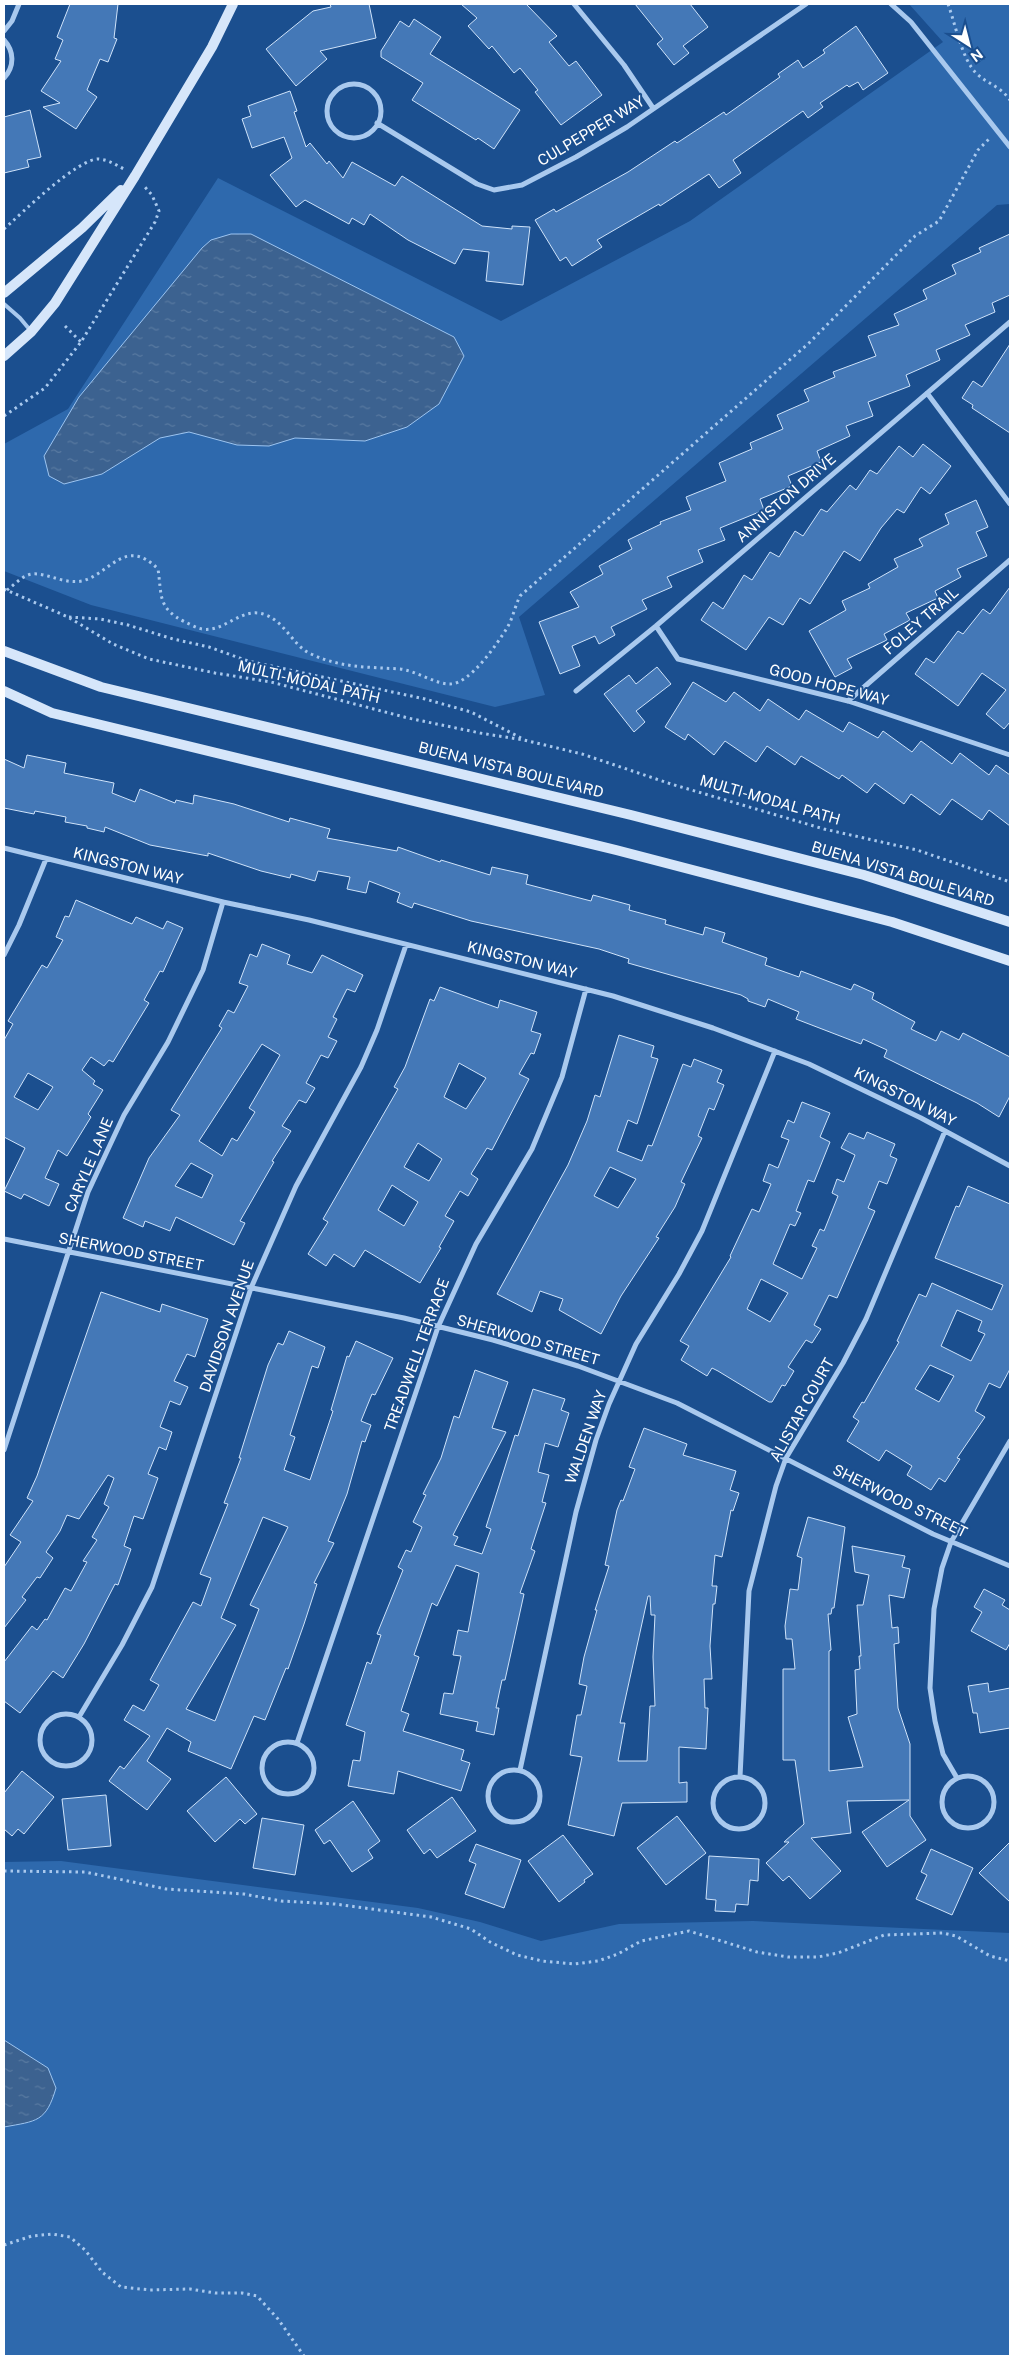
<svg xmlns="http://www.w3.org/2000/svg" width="1014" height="2360" font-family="'Public Sans',sans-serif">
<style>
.green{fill:#2e69ad}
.water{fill:url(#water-ripples);stroke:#9cc4f0}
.building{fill:#4478b7;stroke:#cfe3fa;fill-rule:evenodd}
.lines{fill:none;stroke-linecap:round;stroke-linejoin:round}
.path{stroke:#a9c9ee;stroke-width:3;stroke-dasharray:2.5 4;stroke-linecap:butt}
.lane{stroke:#a9c9ee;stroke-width:4}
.street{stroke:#a9c9ee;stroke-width:5}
.secondary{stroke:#d6e6fa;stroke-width:10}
.labels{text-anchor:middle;stroke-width:4;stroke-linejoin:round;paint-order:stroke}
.street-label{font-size:15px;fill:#fff;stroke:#1b4f8f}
</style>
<defs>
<pattern id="water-ripples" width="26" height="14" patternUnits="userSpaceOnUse" patternTransform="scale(1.25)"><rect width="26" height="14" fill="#3c6290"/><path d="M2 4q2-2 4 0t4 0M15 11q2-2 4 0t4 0" fill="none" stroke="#597aa1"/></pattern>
</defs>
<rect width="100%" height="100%" fill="#1b4f8f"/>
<!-- green -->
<path class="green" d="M909 4H1010V204L997 205 519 617 545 695 495 707 91 605 4 571V444L68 409 218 178 501 321 690 221 943 42Z
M61 1861 418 1908 480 1922 541 1941 619 1924 753 1921 1010 1933V2356H4V1862Z"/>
<!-- water -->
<path class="water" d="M231 234H251L454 337 464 356 439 404 407 427 365 441 295 438 269 446 237 445 189 432 160 438 102 474 64 484 49 476 44 456 79 397 202 248 211 240Z
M4 2040 48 2068 56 2088C46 2122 37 2121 4 2127Z"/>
<!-- building -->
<path class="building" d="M70 4H118L114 38 117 39 108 62 100 59 87 90 97 97 76 129 43 107 60 103 41 91 61 61 55 59 63 40 57 37Z
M330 4H369L376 38 320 51 327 59 296 86 266 49 313 11 331 7Z
M461 4H526L557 36 549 42 569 66 576 61 602 95 561 125 535 92 538 90 520 68 514 73 492 46 489 49 468 26 477 18Z
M635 4H690L708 27 683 46 689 53 674 65 657 44 663 39Z
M414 19 441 37 430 54 520 110 494 149 478 138 476 140 412 100 423 83 381 57V51L400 21 409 27Z
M856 26 888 73 863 90 858 82 849 87 847 85 820 103 823 107 808 118 803 111 733 160 741 173 719 188 709 174 660 206 659 204 597 240 602 247 572 266 566 257 560 261 535 220 554 209 556 212 628 172 675 141 677 143 724 112 726 115 780 77 778 74 798 60 803 68 825 53 823 50Z
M290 91 297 111 294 112 306 147 310 143 327 164 329 161 343 178 352 162 395 186 402 176 482 226 512 229V226L530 227 523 285 486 281 489 252 463 249 455 264 408 240 370 214 364 225 352 218 349 224 305 200 296 207 270 175 292 158 284 137 252 148 242 119 251 116 248 106Z
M30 110 41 157 27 160 29 167 4 173V117Z
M1010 234V295L992 303 995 312 965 325 970 335 936 350 940 360 906 375 910 386 868 402 873 416 846 426 850 436 817 451 821 462 788 476 792 486 760 499 764 510 720 528 725 540 698 550 703 562 667 577 672 587 642 600 647 609 611 627 615 635 599 644 595 636 572 646 580 666 560 674 539 622 579 607 570 592 603 574 599 566 632 549 628 540 661 524 660 522 691 510 686 497 726 481 719 463 752 449 750 443 783 429 777 415 809 401 804 390 835 377 833 372 876 356 868 336 899 325 894 314 927 299 923 290 956 274 952 265 981 252 979 248Z
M1010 344V433L972 408 973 405 962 398 973 381 982 387Z
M923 444 951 466 930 494 921 487 904 513 897 509 881 528 860 561 844 551 810 604 800 598 783 625 769 617 746 650 701 620 713 602 723 609 744 575 752 580 770 552 779 557 795 531 803 536 821 509 827 512 850 485 856 490 870 470 877 474 899 446 913 457Z
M976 500 988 527 976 532 987 556 957 569 961 577 935 591 938 598 906 613 910 620 884 634 887 640 847 659 852 668 835 677 809 631 846 610 842 601 870 588 868 584 898 567 894 559 923 546 919 539 949 524 945 514Z
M1010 587V722L1004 729 986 714 1006 690 982 673 958 706 915 674 926 658 934 663 958 631 963 634 983 609 990 614Z
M657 667 671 684 636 711 645 722 634 732 604 694 629 675 636 684Z
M693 682 726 702 734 692 760 711 768 699 799 720 806 710 843 732 849 722 878 738 883 731 912 752 921 741 952 764 960 753 989 775 996 765 1010 775V826L989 810 982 820 952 799 940 815 911 794 904 804 875 783 867 793 842 775 839 779 801 756 795 765 767 746 756 762 725 741 714 755 688 734 685 740 665 727Z
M27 755 66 763 64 773 114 783 112 793 135 802 140 789 175 803 176 800 193 804 194 795 234 804 289 822 290 818 330 829 327 838 397 851 398 847 440 862 441 860 490 875 492 867 528 875 526 884 591 901 593 895 630 905 629 910 666 920 665 924 703 935 705 927 725 933 722 942 767 958 765 965 799 977 801 971 851 990 854 984 874 993 872 999 915 1022 911 1029 936 1041 941 1031 959 1040 963 1033 1010 1057V1096L999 1117 977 1103 884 1057 887 1050 863 1039 861 1044 796 1019 799 1012 768 999 765 1007 748 1001V999L741 995 628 963 629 959 599 949 471 921 414 903 412 908 397 902 400 893 369 881 366 893 347 889 350 877 318 871 315 881 291 874 290 878 261 871 208 853V856L150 845 105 827 104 832 87 828V826L65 822 66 817 35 811 34 814 4 808V759L24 768Z
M76 900 132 924 136 917 163 929 167 921 183 928 163 972 160 971 144 1000 149 1003 113 1062 109 1060 104 1066 91 1057 82 1070 95 1081 93 1084 103 1090 88 1114 91 1117 67 1156 58 1150 45 1178 59 1184 49 1206 24 1194 21 1199 4 1191 25 1148 4 1137V1040L13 1024 8 1021 42 965 47 968 63 940 56 937 65 916 69 917ZM28 1073 53 1087 38 1110 14 1097Z
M262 944 290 955 287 964 312 973 322 955 363 975 355 992 347 989 333 1017 337 1019 328 1037 337 1041 328 1058 321 1055 306 1083 315 1088 306 1103 299 1100 282 1126 291 1131 272 1161 274 1162 240 1221 245 1223 234 1245 176 1217 170 1231 145 1221 143 1227 123 1218 149 1158 180 1115 171 1110 222 1028 219 1026 228 1010 234 1013 248 986 239 983 250 954 257 957ZM262 1044 280 1055 249 1108 255 1112 237 1141 232 1138 222 1156 199 1141ZM191 1163 213 1175 202 1198 175 1186Z
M440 987 498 1008 500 1000 537 1012 531 1031 541 1034 534 1054 531 1053 519 1074 529 1079 492 1150 487 1148 471 1174 478 1179 468 1196 460 1191 445 1216 454 1221 439 1247 441 1248 420 1283 365 1250 354 1267 334 1254 326 1266 308 1254 328 1222 323 1219 398 1089 394 1087 405 1067 430 999 434 1001ZM459 1063 486 1078 466 1109 444 1097ZM418 1143 442 1159 429 1181 404 1167ZM392 1185 418 1202 404 1226 378 1210Z
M619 1035 654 1046 651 1057 658 1059 637 1124 628 1120 617 1151 642 1161 648 1145 652 1146 683 1064 691 1067 694 1059 722 1070 717 1082 724 1085 714 1110 709 1108 698 1136 702 1138 681 1182 685 1184 675 1207 656 1237 659 1238 621 1296 601 1334 559 1310 563 1299 540 1291 532 1312 497 1294 568 1165 587 1121 595 1095 600 1097ZM610 1167 636 1179 618 1208 594 1196Z
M802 1102 830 1113 820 1137 830 1142 814 1182 808 1180 796 1211 801 1213 795 1226 790 1224 773 1264 802 1279 817 1248 812 1246 820 1229 824 1231 838 1196 832 1193 837 1179 844 1182 855 1155 841 1148 849 1133 864 1139 867 1132 895 1144 890 1156 897 1159 887 1184 879 1181 868 1208 875 1211 837 1298 829 1295 814 1325 821 1329 812 1343 806 1340 788 1367 794 1371 785 1386 782 1385 772 1402H769L718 1371 712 1368 707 1376 681 1360 689 1346 680 1341 731 1257 730 1256 752 1209 759 1212 771 1184 763 1181 769 1164 778 1168 789 1140 781 1137 788 1120 794 1123ZM761 1279 788 1293 770 1322 747 1309Z
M968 1186 1010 1204V1369L1000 1388 989 1383 975 1411 985 1417 957 1458 960 1459 945 1482 939 1478 931 1490 907 1475 912 1466 886 1450 879 1461 847 1441 859 1421 853 1417 862 1402 864 1403 899 1342 897 1341 919 1294 926 1297 932 1283 992 1310 1003 1285 935 1258 956 1206 959 1207ZM957 1310 982 1321 978 1331 985 1334 971 1361 941 1346ZM930 1365 954 1376 939 1402 915 1389Z
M101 1292 160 1312 162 1304 208 1319 195 1357 187 1354 174 1381 188 1387 180 1405 170 1401 160 1427 172 1432 166 1450 159 1447 148 1474 158 1478 143 1519 134 1516 124 1546 131 1549 118 1585 115 1584 84 1644 63 1678 53 1671 20 1713 4 1701V1662L32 1626 37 1630 45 1619 47 1620 65 1588 71 1591 87 1562 83 1561 97 1540 92 1537 109 1507 104 1504 114 1478 108 1475 79 1519 67 1515 60 1531 46 1552 53 1558 40 1578 37 1577 22 1597 26 1600 4 1628V1567L21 1542 10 1535 33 1501 27 1498 37 1476Z
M289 1331 325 1347 318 1368 312 1366 290 1435 295 1437 284 1470 310 1480 333 1411 331 1410 347 1356 349 1357 356 1341 393 1358 375 1395 372 1394 361 1421 371 1425 365 1442 362 1441 347 1494 328 1541 334 1543 314 1583 317 1584 304 1624 288 1669 286 1668 265 1720 254 1716 231 1769 188 1751 191 1742 167 1728 147 1761 171 1779 147 1810 109 1781 120 1766 124 1769 150 1736 124 1720 133 1705 144 1711 159 1685 150 1680 193 1602 201 1606 211 1578 200 1574 228 1504 224 1503 241 1458H239L268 1365 278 1343 283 1345ZM263 1517 288 1527 250 1605 259 1609 215 1721 186 1709 236 1625 221 1618Z
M475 1370 508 1382 492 1428 506 1432 453 1535 458 1537 454 1545 482 1554 491 1529 486 1527 515 1435 518 1436 533 1389 565 1399 561 1410 569 1413 558 1447 545 1443 538 1472 549 1475 542 1502 546 1503 531 1549 535 1551 520 1593 524 1594 505 1680H502L496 1708H499L494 1735 476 1731 478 1722 440 1714 444 1693 453 1694 461 1656 453 1655 458 1630 468 1632 479 1573 456 1565 437 1606 432 1603 414 1655 419 1657 401 1711 409 1714 403 1731 464 1750 461 1760 470 1763 461 1791 398 1771 394 1794 348 1786 353 1760 360 1761 365 1732 346 1725 367 1662 371 1664 381 1635 377 1634 403 1570 398 1567 406 1550 411 1552 422 1527 413 1522 426 1495 423 1494 441 1458 454 1416 459 1418Z
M644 1428 687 1444 683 1455 736 1471 730 1490 739 1493 733 1511 731 1510 722 1557 715 1555 712 1586H717L715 1604H713L710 1646 712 1679H704L705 1708H708L706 1749 679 1747V1783L687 1782V1802L622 1803 614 1836 568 1825 582 1757 570 1755 577 1715H581L587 1686 579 1684 584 1657 597 1610H595L609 1566 605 1565 617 1510 621 1500 623 1501 635 1469 629 1467ZM648 1596H650L651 1615H655L653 1657 655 1706H650L647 1761H618L625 1723H620Z
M808 1517 845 1527 834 1608H832L831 1614H828L831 1650 829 1651V1771L863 1767 848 1717 857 1714 855 1670 860 1669 859 1656H861L857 1605H863L869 1575 855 1572 852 1546 905 1556 902 1567 910 1569 904 1598 889 1595 892 1628 898 1627 899 1643 894 1644 898 1708 910 1744V1816L926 1840 887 1867 862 1832 909 1800 847 1801 851 1833 811 1838 841 1871 810 1899 789 1876 783 1881 766 1863 789 1842H784L804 1824 795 1760H783V1669H795L792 1639H786L785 1626 790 1589 798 1590 802 1558 797 1556Z
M984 1589 1005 1600 1002 1605 1010 1610V1643L1006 1650 971 1631 982 1612 974 1607Z
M988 1683 989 1692 1010 1688V1728L980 1733 977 1713H973L968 1686Z
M22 1771 54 1797 24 1834 18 1829 12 1836 4 1829V1793Z
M226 1777 257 1814 245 1824 240 1819 215 1842 187 1811Z
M106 1795 111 1846 68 1850 62 1799Z
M452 1797 476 1831 437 1858 430 1849 424 1854 407 1830Z
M353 1801 380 1841 368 1850 373 1858 352 1872 330 1840 324 1844 315 1830Z
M677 1816 706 1853 666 1885 637 1848Z
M262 1818 304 1825 295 1875 253 1868Z
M563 1835 593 1874 584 1880 585 1882 559 1902 528 1861Z
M1010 1842V1902L979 1873Z
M476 1844 521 1860 504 1908 465 1894 476 1864 469 1861Z
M931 1849 973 1868 952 1915 916 1899 927 1875 921 1872Z
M709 1856 759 1859 758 1881 750 1880 748 1905 736 1904 735 1912 715 1911 716 1900 706 1899Z"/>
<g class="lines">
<!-- path -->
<path class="path" d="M948 4C955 23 962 59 976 73 987 84 999 85 1010 100
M4 229C22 213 78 158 99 159 109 160 116 165 124 169
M65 326 81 342
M4 416 45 388 81 342 155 222 159 211 152 195 144 186
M4 589 68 617 113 644 149 659 215 673 271 682 408 718 480 733 524 740 582 754 671 784 824 829 917 850 1010 882
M7 590C13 586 19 579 26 576 40 568 61 585 82 581 110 574 125 536 158 569 162 595 157 608 185 622 190 624 196 628 202 629 225 633 242 605 266 615 286 623 293 646 311 654 341 668 368 667 400 669 417 671 435 684 450 684 470 684 497 644 507 628 513 618 515 606 520 596L809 343 915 236 939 221 978 150 990 138
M69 617 100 619 128 625 173 639 209 647 248 661 425 699 471 712 521 738
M4 1871 85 1872 166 1889 244 1894 281 1901 335 1904 431 1917 471 1929 490 1942 517 1955 542 1961 574 1964 598 1961 618 1954 641 1941 689 1931 757 1952 788 1957H818L838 1953 884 1935 943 1933 956 1936 990 1956 1010 1961
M4 2245 32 2236 52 2234 70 2237 85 2250 102 2272 121 2287 150 2290 190 2289 215 2293H242L257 2296 278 2319 304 2356"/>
<!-- lane -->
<path class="lane" d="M4 304 20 318 30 330"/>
<!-- street -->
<path class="street" d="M574 4 624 65 653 108
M891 4 911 22 1010 147
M4 31 12 21 19 4
M4 40C14 51 15 66 4 78
M327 111a27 27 0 1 1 54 0a27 27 0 1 1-54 0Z
M377 123 477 184 494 190 522 185 576 157 627 127 806 4
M927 393 1010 504
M656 626 678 659 848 701 1010 755
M576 691 656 626 1010 322
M848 701 1010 560
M4 848 223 902 309 920 613 996 713 1028 809 1064 921 1118 1010 1166
M4 955 19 925 46 859
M4 1239 404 1318 493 1340 578 1366 677 1403 933 1534 1010 1566
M4 1450 88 1192 124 1115 168 1042 203 970 223 902
M40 1740a26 26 0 1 1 52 0a26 26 0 1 1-52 0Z
M79 1717 122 1645 152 1587 251 1288 296 1186 361 1067 377 1030 406 945
M262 1768a26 26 0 1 1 52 0a26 26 0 1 1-52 0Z
M297 1743 438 1327 476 1244 532 1149 562 1077 586 989
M520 1770 576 1512 596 1440 609 1404 636 1344 679 1274 702 1231 775 1051
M488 1796a26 26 0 1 1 52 0a26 26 0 1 1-52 0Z
M942 1802a26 26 0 1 1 52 0a26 26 0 1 1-52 0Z
M713 1803a26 26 0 1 1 52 0a26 26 0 1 1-52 0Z
M740 1777 749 1591 776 1486 786 1458 843 1363 866 1319 945 1131
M957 1778 943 1754 935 1721 930 1688 934 1609 942 1568 951 1542 1010 1441"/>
<!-- secondary -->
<path class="secondary" d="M4 293 82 228 121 190
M4 356 31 332 55 303 135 176 212 47 233 4
M4 651 101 687 631 815 864 875 1010 922
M4 691 52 713 616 850 892 922 1010 961"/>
</g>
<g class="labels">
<!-- street labels -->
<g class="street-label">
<text transform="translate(591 131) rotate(-31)" y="5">CULPEPPER WAY</text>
<text transform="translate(786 498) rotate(-41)" y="5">ANNISTON DRIVE</text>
<text transform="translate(921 621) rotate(-41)" y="5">FOLEY TRAIL</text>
<text transform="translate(309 682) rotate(13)" y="5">MULTI-MODAL PATH</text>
<text transform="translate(829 685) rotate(15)" y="5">GOOD HOPE WAY</text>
<text transform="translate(511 770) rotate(14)" y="5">BUENA VISTA BOULEVARD</text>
<text transform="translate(770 800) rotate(16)" y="5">MULTI-MODAL PATH</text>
<text transform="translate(128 866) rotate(14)" y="5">KINGSTON WAY</text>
<text transform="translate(903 874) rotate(17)" y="5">BUENA VISTA BOULEVARD</text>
<text transform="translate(522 960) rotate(14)" y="5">KINGSTON WAY</text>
<text transform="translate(905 1097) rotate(27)" y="5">KINGSTON WAY</text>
<text transform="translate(89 1165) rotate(-67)" y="5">CARYLE LANE</text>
<text transform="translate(131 1252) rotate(11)" y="5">SHERWOOD STREET</text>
<text transform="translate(227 1326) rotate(-71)" y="5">DAVIDSON AVENUE</text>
<text transform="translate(528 1340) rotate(16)" y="5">SHERWOOD STREET</text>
<text transform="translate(417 1355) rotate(-70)" y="5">TREADWELL TERRACE</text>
<text transform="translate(802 1410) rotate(-61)" y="5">ALISTAR COURT</text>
<text transform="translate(586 1437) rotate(-71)" y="5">WALDEN WAY</text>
<text transform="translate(900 1501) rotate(26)" y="5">SHERWOOD STREET</text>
</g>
</g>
<!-- border -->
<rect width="1014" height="2360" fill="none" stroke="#ffffff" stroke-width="10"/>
<!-- north arrow -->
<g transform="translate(969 45) rotate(144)" stroke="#1b4f8f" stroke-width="4" paint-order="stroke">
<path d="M0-4L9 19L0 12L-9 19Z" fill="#ffffff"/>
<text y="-8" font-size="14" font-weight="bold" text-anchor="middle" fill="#ffffff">N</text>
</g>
</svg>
